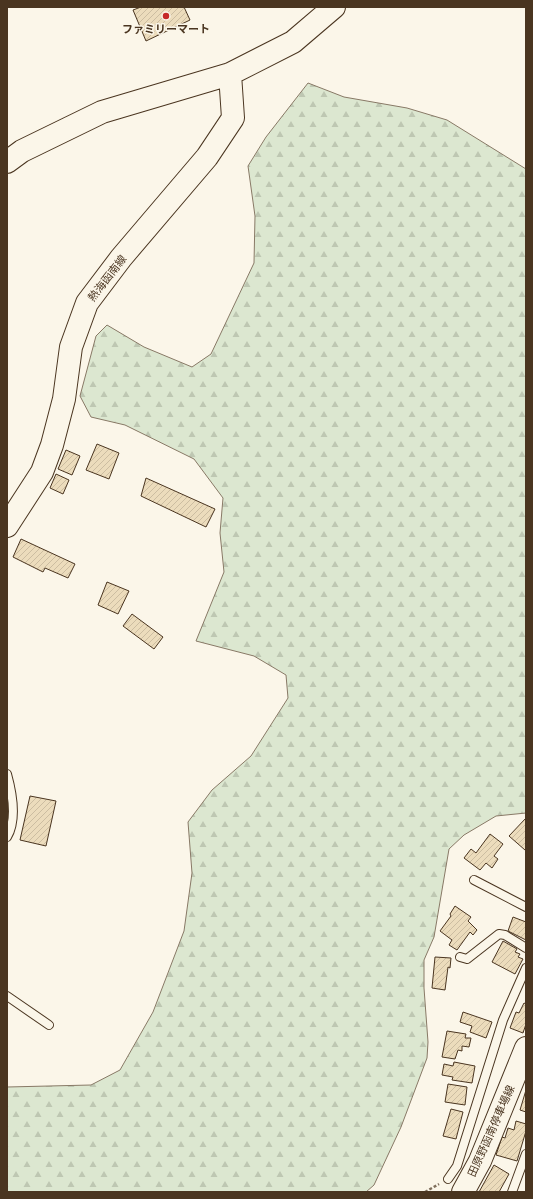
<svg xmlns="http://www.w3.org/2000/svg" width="533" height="1199" font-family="'PT Sans Narrow','Noto Sans JP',sans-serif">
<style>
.forest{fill:url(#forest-firs);stroke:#887966}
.building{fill:url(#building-hatch);stroke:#4a3520}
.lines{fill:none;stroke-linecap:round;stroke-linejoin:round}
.lane-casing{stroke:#4a3520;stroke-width:10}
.secondary-casing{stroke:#4a3520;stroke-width:24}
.primary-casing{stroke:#4a3520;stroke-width:24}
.path{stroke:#7f6f5c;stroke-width:2.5;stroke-dasharray:3 2;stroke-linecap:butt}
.lane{stroke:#fbf6e9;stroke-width:8}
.secondary{stroke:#fbf6e9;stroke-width:22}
.primary{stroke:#fbf6e9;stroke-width:22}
.poi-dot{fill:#c62828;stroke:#fbf6e9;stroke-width:1.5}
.labels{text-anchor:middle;stroke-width:3;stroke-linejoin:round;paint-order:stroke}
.poi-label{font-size:11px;font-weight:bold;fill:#4a3520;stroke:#fbf6e9}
.street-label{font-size:11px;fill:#4a3520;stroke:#fbf6e9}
</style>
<defs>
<pattern id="forest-firs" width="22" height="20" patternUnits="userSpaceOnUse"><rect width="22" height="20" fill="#dce7d0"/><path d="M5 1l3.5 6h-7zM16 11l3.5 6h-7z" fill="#bec7b2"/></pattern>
<pattern id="building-hatch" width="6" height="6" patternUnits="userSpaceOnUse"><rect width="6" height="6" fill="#ecdcbc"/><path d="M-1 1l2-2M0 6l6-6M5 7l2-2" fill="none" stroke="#ccbda1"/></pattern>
</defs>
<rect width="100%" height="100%" fill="#fbf6e9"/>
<!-- forest -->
<path class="forest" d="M308 83 344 97 407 108 447 120 526 169V813L496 816 464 835 449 849 434 937 424 960V988L428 1042 427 1058 401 1127 374 1185 366 1192H7V1087L91 1085 120 1070 153 1012 184 931 192 873 188 822 212 790 251 756 288 698 286 675 254 656 196 641 224 572 220 533 223 498 194 459 125 425 91 417 80 396 96 336 107 325 144 347 192 367 211 354 254 263 255 216 248 166 266 137Z"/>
<!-- building -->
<path class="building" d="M141 7H184L190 20 146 41 133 10Z
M97 444 119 453 109 479 86 470Z
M66 450 80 456 72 475 58 469Z
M56 474 69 480 63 494 50 488Z
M146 478 215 509 206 527 141 496Z
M21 539 75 564 68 578 45 568 43 572 13 557Z
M107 582 129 591 118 614 98 605Z
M132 614 163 637 154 649 123 626Z
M30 796 56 801 46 846 20 840Z
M526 818V849L525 850 509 836Z
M490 834 503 844 494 856 498 859 492 868 486 863 480 870 464 858 471 849 476 853Z
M455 906 471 917 468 921 477 930 473 935 470 932 457 950 449 945 452 940 440 931 451 916 450 914Z
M513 917 526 922V940L508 931Z
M503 941 517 949 515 952 520 954 518 957 523 959 515 974 492 962Z
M435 957 451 958 450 968 448 967 445 990 432 988Z
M524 1003 526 1004V1024L523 1033 510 1028 516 1012 519 1013Z
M463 1012 492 1022 486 1038 470 1032 472 1026 460 1022Z
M447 1031 466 1034 465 1038H471L469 1047 462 1046V1051L458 1050 455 1059 442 1057Z
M454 1062 475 1066 472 1083 452 1080 453 1077 442 1075 444 1064 453 1066Z
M448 1084 467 1087 465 1105 445 1102Z
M526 1090V1112L520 1110Z
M451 1109 463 1112 456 1139 443 1136Z
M516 1121 526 1124V1131L517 1161 496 1155 502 1137 505 1138 508 1128 514 1130Z
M494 1165 509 1174 499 1192H479Z"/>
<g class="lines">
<defs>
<path id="lane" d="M7 774C12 792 17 820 7 837
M474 880 526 907
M460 957 467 959 499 934 505 935 526 948
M7 996 49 1025
M448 1179 457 1166 503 1020 526 968
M512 1192 526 1154"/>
<path id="secondary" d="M463 1192 480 1161 526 1048"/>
<path id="primary" d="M7 162 22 151 102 112 230 74 293 42 334 7
M7 526 42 472 52 445 64 399 71 347 87 303 121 258 207 157 233 118 230 74"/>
</defs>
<!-- lane casing -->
<use href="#lane" class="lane-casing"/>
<!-- secondary casing -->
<use href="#secondary" class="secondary-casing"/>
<!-- primary casing -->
<use href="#primary" class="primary-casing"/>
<!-- path -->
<path class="path" d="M425 1192 439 1184"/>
<!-- lane -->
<use href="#lane" class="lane"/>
<!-- secondary -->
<use href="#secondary" class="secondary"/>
<!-- primary -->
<use href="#primary" class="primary"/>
</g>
<!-- markers -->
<circle class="poi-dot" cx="166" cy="16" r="4"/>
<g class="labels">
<!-- poi labels -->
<g class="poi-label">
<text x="166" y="33">ファミリーマート</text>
</g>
<!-- street labels -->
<g class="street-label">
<text transform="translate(107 278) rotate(-52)" y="4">熱海函南線</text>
<text transform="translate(491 1131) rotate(-66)" y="4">田原野函南停車場線</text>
</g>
</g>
<!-- border -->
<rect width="533" height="1199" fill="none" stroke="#4a3520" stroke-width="16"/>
</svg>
